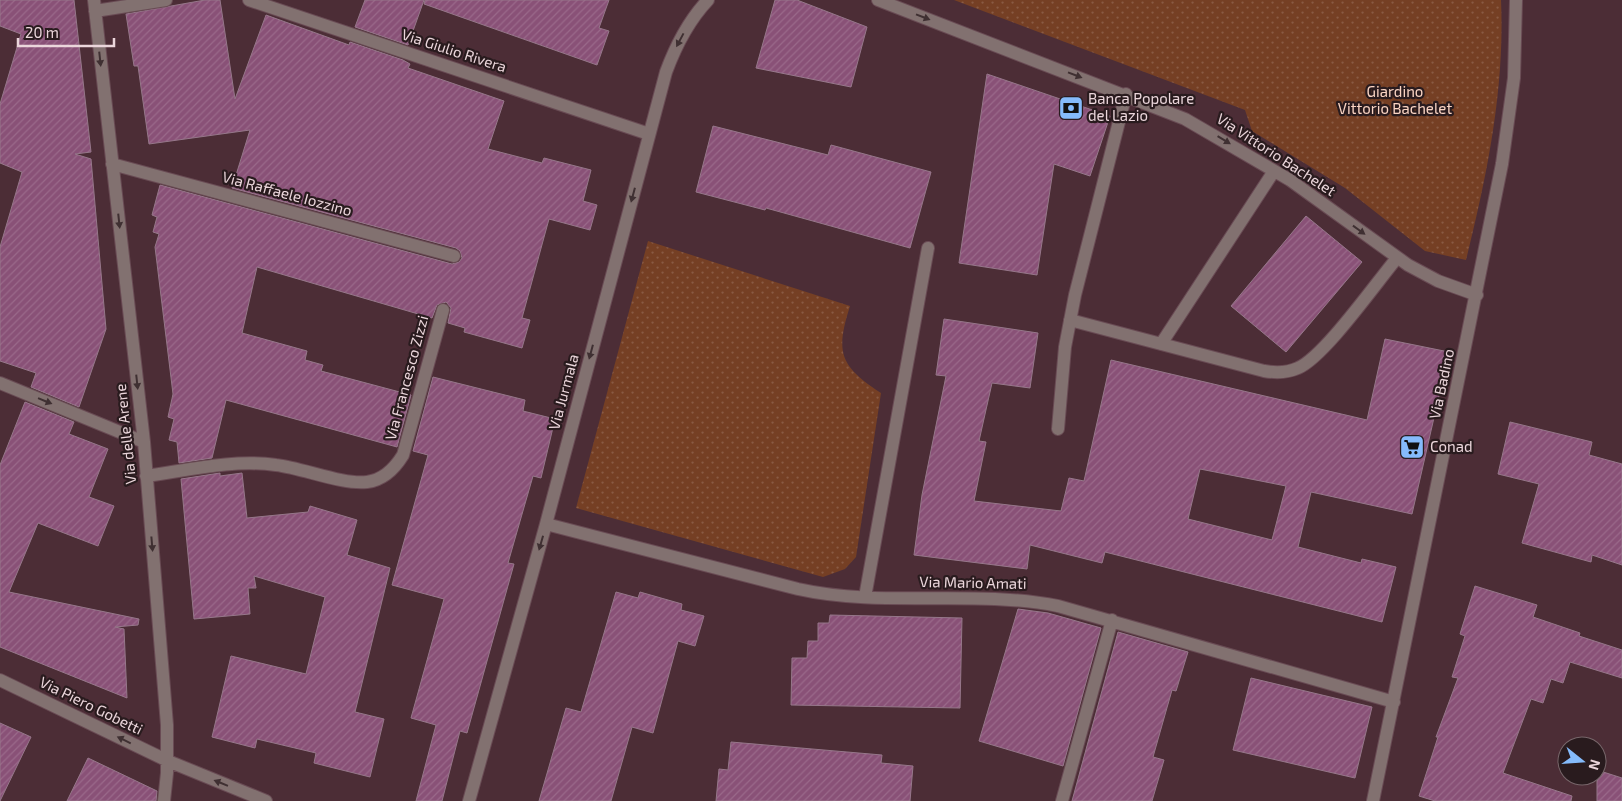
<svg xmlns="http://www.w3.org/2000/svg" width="1622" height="801" font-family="'Exo 2',sans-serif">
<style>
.grass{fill:url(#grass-dots)}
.building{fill:url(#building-hatch);stroke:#96778a;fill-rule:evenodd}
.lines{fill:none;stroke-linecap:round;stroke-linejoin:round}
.minor-casing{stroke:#694b54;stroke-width:14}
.minor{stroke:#827170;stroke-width:12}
.oneway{fill:#3f3032}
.labels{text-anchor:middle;stroke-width:4.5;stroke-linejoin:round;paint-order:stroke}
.street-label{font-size:15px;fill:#ebd6db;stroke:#291b1e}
.park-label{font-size:15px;fill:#fad4c3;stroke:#291b1e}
.poi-label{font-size:15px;fill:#ebd6db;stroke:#291b1e;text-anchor:start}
</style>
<defs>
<pattern id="grass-dots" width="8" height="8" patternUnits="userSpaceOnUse" patternTransform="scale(1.25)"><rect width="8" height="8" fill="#753f24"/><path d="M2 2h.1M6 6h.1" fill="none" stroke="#895a43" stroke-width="1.8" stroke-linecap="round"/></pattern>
<pattern id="building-hatch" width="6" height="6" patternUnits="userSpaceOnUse" patternTransform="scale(1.25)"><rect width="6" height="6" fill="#895177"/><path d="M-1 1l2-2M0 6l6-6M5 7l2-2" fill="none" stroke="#9a698a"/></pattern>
</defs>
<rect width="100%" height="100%" fill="#4c2d36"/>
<!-- grass -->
<path class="grass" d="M954 0H1501C1505 88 1487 176 1466 260L1425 251 1345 188 1252 131 1245 110Z
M648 241 850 306C835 353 840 366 881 393L856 557 845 569 823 577 576 508Z"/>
<!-- building -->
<path class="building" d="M0 0H74L91 152 75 154 91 159 106 329 79 407 31 387 36 373 0 361V247L22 172 0 163V104L21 34 0 26Z
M205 0H220L235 99 266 15 349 45 350 42 403 60 410 64 408 68 504 101 488 149 542 163 544 158 591 170 583 201 597 205 590 230 549 219 522 318 530 320 522 348 464 332 465 328 448 323 451 308 446 302 437 305 432 318 257 267 242 333 307 351 305 360 323 365 321 371 411 395 397 447 226 400 212 458 179 463 177 442 169 440 174 419 168 417 173 394 155 247 159 234 153 232 157 217 152 215 160 185 452 264 459 262 462 258 460 251 456 248 232 188 250 130 149 144 138 66H134L126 14Z
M365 0H424L408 45 355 27Z
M425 0H609L599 28 609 31 597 65 424 4Z
M775 0H797L867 27 851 87 756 68Z
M987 74 1110 116 1090 176 1054 164 1037 275 959 263Z
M713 126 828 155 831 145 931 172 910 248 766 208 765 210 696 192Z
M1306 216 1362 262 1286 352 1231 306Z
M944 319 1038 333 1030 388 992 383 979 441 986 442 974 501 1061 511 1069 478 1084 481 1111 360 1367 420 1385 339 1449 352 1412 514 1311 492 1298 547 1361 563 1362 559 1396 567 1382 622 1105 552 1102 563 1030 545 1027 569 914 555 922 495 946 376 936 375ZM1200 469 1286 486 1272 540 1188 519Z
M433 377 525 400 523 411 555 419 541 478 533 476 508 563 514 564 467 733 460 731 442 801H416L436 725 411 718 444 599 392 585 428 455 413 451Z
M25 402 74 422 69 434 108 449 89 497 114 506 98 546 38 523 9 592 139 619 138 625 115 627 124 629 127 698 0 647V465Z
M1510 422 1592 442 1589 455 1622 464V565L1592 555 1591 562 1522 543 1539 484 1498 474Z
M220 473V476L242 473 247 518 308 512 310 506 357 520 347 555 390 568 355 712 384 719 370 777 314 763 316 753 257 739 255 748 212 737 231 656 306 674 325 597 254 576 256 588H248L250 614 194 619 181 479Z
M1475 586 1537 605 1533 617 1580 633 1579 636 1622 650V678L1570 662 1563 683 1551 679 1543 703 1531 699 1503 773 1572 796 1571 801H1435L1419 796 1438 737H1436L1458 678 1452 677 1465 636 1460 634Z
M616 592 638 598 640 592 682 604 681 610 704 616 695 646 678 641 653 733 632 727 611 801H539L566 708 581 712Z
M1018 609 1048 613 1101 628 1063 766 979 741Z
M830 615 962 618 960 708 791 705 792 658H807L808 641H818V623H829Z
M1118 632 1188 652 1176 691 1172 690 1153 757 1164 760 1152 801H1072Z
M1251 678 1372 707 1355 778 1233 750Z
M0 723 31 737 0 801Z
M731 742 882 755 881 763 913 766 910 801H716L719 769 728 770Z
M88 758 157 791 156 801H67Z
M1597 770 1622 778V801H1597Z"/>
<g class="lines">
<defs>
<path id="minor" d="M94 0 144 442 167 725V773L164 801
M249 0 649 134
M878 0 1185 119 1290 180 1408 265 1438 281 1477 295
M95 11 166 0
M112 164 454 256
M1070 320 1264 371C1276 373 1287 373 1298 368 1324 357 1376 283 1397 258
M1161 344 1274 171
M0 383 144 442
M1058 429 1065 347 1075 295 1126 94
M146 476C189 470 233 459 276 465 303 468 342 485 367 482 383 480 395 468 403 455L443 310
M546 524 798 589C883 608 972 589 1058 606L1394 702
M865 597 928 248
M0 680 168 761 266 801
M469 801 546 524 666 72C676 45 688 21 708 0
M1062 801 1112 620
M1373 801 1502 164 1514 78 1516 0"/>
</defs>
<!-- minor casing -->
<use href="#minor" class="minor-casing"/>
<!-- minor -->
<use href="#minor" class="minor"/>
</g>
<!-- one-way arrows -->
<defs><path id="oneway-solid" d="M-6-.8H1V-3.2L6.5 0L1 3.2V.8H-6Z" transform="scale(1.25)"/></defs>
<g class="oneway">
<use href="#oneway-solid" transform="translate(923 17) rotate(21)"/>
<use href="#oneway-solid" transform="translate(680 40) rotate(118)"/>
<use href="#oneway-solid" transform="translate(100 59) rotate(84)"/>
<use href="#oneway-solid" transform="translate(1075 75) rotate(21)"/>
<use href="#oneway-solid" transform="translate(1224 140) rotate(31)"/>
<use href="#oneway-solid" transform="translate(633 195) rotate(105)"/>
<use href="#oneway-solid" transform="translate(119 221) rotate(84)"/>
<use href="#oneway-solid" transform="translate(1359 230) rotate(36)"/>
<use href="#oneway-solid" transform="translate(591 352) rotate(105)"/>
<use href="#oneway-solid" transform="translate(137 382) rotate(84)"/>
<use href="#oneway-solid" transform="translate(45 401) rotate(22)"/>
<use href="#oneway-solid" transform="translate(541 543) rotate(106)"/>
<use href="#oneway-solid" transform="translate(152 544) rotate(85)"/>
<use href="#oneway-solid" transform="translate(124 740) rotate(-154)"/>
<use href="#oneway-solid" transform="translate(221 783) rotate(-158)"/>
</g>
<!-- icons -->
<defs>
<symbol id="bank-square" viewBox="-11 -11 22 22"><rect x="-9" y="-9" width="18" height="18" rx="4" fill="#85bbfb" stroke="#291b1e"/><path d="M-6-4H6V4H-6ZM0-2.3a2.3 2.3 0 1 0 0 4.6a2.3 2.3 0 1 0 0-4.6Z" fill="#111"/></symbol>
<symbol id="supermarket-square" viewBox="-11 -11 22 22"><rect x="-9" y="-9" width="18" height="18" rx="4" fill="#85bbfb" stroke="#291b1e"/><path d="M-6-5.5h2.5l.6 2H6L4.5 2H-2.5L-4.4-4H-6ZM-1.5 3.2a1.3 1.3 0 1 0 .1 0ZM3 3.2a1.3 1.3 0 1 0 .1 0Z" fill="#111"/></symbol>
</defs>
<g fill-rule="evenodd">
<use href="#bank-square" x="1057" y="94" width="28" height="28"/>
<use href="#supermarket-square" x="1398" y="433" width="28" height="28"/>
</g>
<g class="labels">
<!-- street labels -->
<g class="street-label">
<text transform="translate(454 51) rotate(18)" y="5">Via Giulio Rivera</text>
<text transform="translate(1276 155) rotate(33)" y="5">Via Vittorio Bachelet</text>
<text transform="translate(287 194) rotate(15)" y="5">Via Raffaele Iozzino</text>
<text transform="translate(407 378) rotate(-75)" y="5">Via Francesco Zizzi</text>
<text transform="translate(1442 384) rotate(-78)" y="5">Via Badino</text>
<text transform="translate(564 392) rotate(-75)" y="5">Via Jurmala</text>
<text transform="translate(126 434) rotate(-96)" y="5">Via delle Arene</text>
<text transform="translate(973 583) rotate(1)" y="5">Via Mario Amati</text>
<text transform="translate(91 706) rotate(26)" y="5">Via Piero Gobetti</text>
</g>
<!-- park labels -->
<g class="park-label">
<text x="1395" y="97">Giardino<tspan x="1395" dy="17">Vittorio Bachelet</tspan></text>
</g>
<!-- poi labels -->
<g class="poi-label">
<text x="1088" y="104">Banca Popolare<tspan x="1088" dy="17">del Lazio</tspan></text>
<text x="1430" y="452">Conad</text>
</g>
</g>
<!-- north arrow -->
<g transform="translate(1582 761) rotate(107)"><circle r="24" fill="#291b1e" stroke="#77666a"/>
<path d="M0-4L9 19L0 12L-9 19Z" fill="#85bbfb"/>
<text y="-8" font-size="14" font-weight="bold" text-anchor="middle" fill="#ebd6db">N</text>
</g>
<!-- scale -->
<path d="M18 38v8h96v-8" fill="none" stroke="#ebd6db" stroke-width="2.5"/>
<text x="25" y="38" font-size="15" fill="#ebd6db" stroke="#291b1e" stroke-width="4" paint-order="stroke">20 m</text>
</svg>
